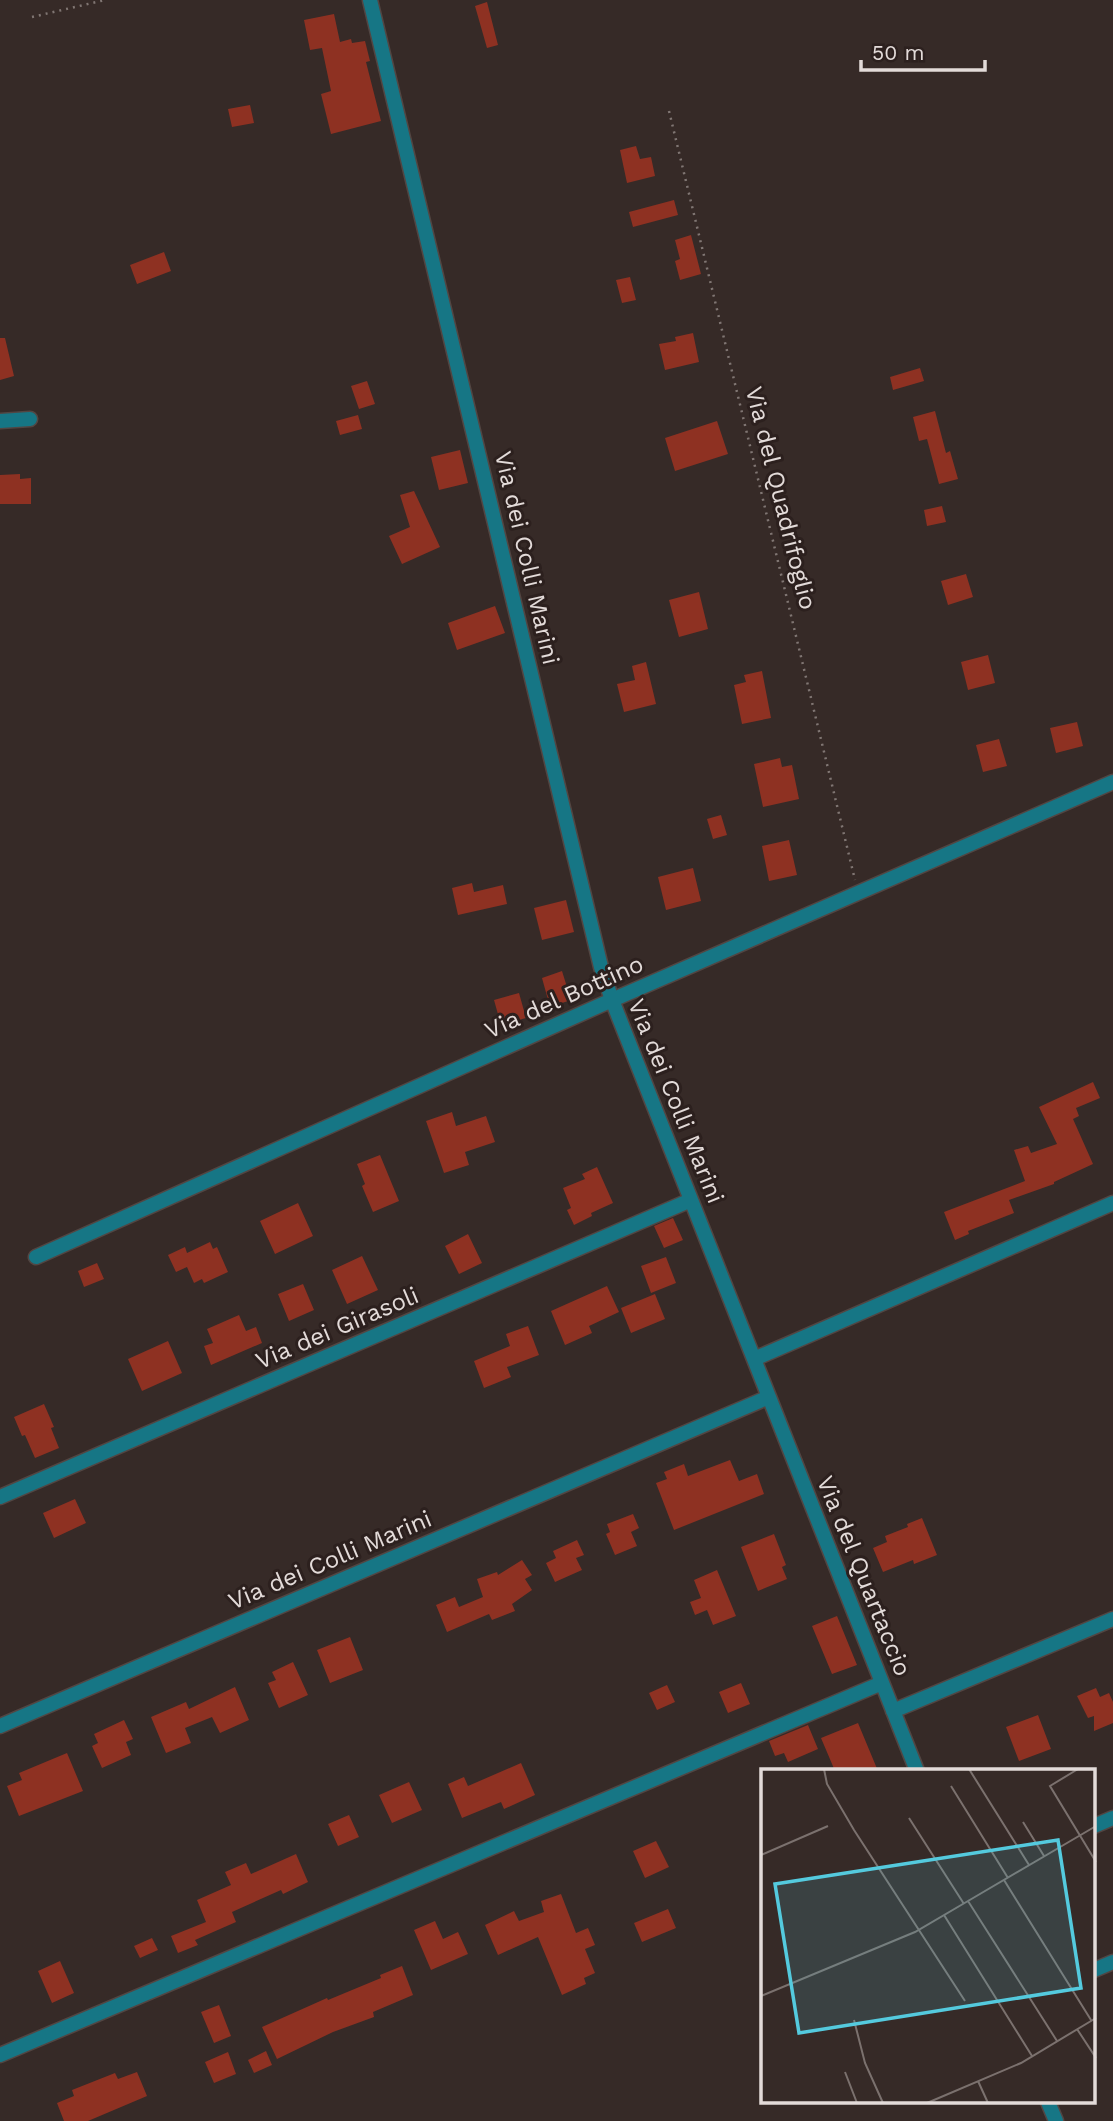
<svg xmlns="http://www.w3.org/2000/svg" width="1113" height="2121" font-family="'Work Sans',sans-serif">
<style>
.building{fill:#8e3122}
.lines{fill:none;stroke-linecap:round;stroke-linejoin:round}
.street-casing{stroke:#524643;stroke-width:17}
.path{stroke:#807673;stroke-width:2.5;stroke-dasharray:2 5;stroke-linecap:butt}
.street{stroke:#167685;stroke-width:14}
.labels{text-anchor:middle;stroke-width:6;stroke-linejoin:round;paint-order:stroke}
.street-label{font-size:24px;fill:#e3dbd9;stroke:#2c201e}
.inset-road{fill:none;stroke:#7b716e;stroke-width:2}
.view{fill:#54cade;fill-opacity:0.15;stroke:#54cade;stroke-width:3.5}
.inset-edge{fill:none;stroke:#e3dbd9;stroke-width:3.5}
</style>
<rect width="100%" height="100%" fill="#362a27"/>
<!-- building -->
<path class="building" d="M487 2 498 45 487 48 475 6Z
M334 14 340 42 351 39 352 43 365 41 370 61 366 62 381 121 331 134 321 94 331 91 322 48 310 50 304 20Z
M250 105 254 123 232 127 228 109Z
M636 146 640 159 651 157 655 176 627 183 620 150Z
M674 200 678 215 633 227 629 212Z
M691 235 701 274 680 280 675 261 680 259 675 240Z
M164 252 171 271 137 284 130 265Z
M630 277 636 300 622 303 616 280Z
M693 333 699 362 665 370 659 344 676 341 675 337Z
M0 338H5L14 376 0 380Z
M920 368 924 381 893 390 890 377Z
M367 381 375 404 359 409 351 386Z
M935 411 946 453 950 451 958 479 939 484 927 439 919 441 913 417Z
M358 415 362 429 340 435 336 421Z
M717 421 728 454 675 471 665 438Z
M460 450 468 483 439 490 431 457Z
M20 474V479L31 478V504H0V475Z
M414 491 440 547 402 564 389 536 410 527 400 495Z
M942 506 946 522 927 526 924 510Z
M966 574 973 597 948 605 941 581Z
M699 592 708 629 679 637 669 600Z
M495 606 505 633 457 650 448 623Z
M988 655 995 683 968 690 961 662Z
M646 662 656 704 624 712 617 684 635 680 632 666Z
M762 671 771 718 742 724 734 685 746 682 744 675Z
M1077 722 1083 746 1056 753 1050 728Z
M999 739 1007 766 983 772 976 745Z
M780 758 782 767 792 765 799 799 763 807 754 764Z
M721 815 727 835 713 839 707 819Z
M789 840 797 875 769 881 762 846Z
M693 868 701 901 666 910 658 877Z
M472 883 474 892 503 885 507 904 458 915 452 888Z
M566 900 574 932 542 940 534 908Z
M562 971 571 1000 550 1007 542 978Z
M519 993 526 1018 501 1025 494 1000Z
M1093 1082 1100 1098 1076 1108 1079 1116 1073 1119 1093 1164 1054 1182V1184L1009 1200 1014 1213 968 1231 969 1234 955 1240 944 1212 1025 1181 1014 1150 1028 1146 1031 1153 1057 1144 1039 1107Z
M452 1112 456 1126 486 1116 495 1142 465 1152 469 1165 444 1173 426 1121Z
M380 1155 399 1201 373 1212 362 1186 365 1184 357 1164Z
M597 1167 613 1203 591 1213 592 1216 574 1225 567 1210 571 1208 563 1188 585 1179 582 1174Z
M298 1203 313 1236 275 1254 260 1221Z
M673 1218 683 1240 664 1248 654 1226Z
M468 1234 482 1263 459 1274 445 1246Z
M210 1242 213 1249 217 1247 228 1272 204 1283 202 1279 194 1283 187 1267 176 1272 168 1255 185 1247 187 1253Z
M362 1256 378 1290 347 1304 332 1270Z
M666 1257 676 1283 651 1293 641 1266Z
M97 1263 104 1279 84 1287 78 1271Z
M303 1284 314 1310 289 1321 278 1294Z
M607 1286 619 1312 589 1326 592 1333 565 1345 551 1311Z
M655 1294 665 1319 631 1333 621 1308Z
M239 1315 246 1331 256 1327 262 1343 211 1365 204 1346 213 1343 207 1329Z
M528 1326 539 1355 507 1367 511 1377 484 1388 474 1361 510 1346 506 1334Z
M168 1341 182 1373 142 1391 128 1359Z
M44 1404 54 1427 51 1428 59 1448 35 1458 25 1435 22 1436 14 1417Z
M730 1460 739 1481 757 1474 764 1494 674 1530 656 1483 667 1479 664 1472 684 1464 688 1476Z
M75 1499 86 1523 54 1538 43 1513Z
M633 1514 639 1528 631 1532 637 1546 615 1555 606 1534 610 1532 607 1524Z
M922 1518 937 1555 914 1564 913 1560 883 1572 873 1548 887 1542 885 1536 908 1527 907 1524Z
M774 1534 786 1565 782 1567 787 1579 758 1591 741 1547Z
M577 1540 584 1555 576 1558 582 1570 555 1582 546 1563 556 1558 553 1551Z
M522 1560 532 1575 525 1579 532 1590 512 1604 515 1611 492 1620 489 1614 447 1632 436 1605 455 1597 459 1607 483 1597 477 1579 497 1572 498 1575Z
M717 1570 736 1616 713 1625 707 1610 695 1615 690 1602 701 1598 694 1580Z
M837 1616 857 1665 832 1674 812 1626Z
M350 1637 363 1670 330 1683 317 1650Z
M293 1662 308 1695 279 1708 268 1683 276 1680 272 1672Z
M741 1683 750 1704 728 1713 719 1692Z
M667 1685 675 1702 657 1710 649 1693Z
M235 1687 249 1720 220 1733 212 1717 185 1728 191 1743 166 1753 151 1717 186 1702 189 1709Z
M1096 1688 1100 1697 1109 1693 1113 1702V1723L1094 1731V1716L1088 1718 1077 1696Z
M1038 1715 1051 1749 1019 1761 1006 1727Z
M124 1720 133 1739 126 1742 131 1755 102 1768 92 1746 98 1743 94 1734Z
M858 1723 878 1771H835L821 1738Z
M808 1725 818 1749 788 1762 784 1753 775 1756 769 1741Z
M67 1753 83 1791 19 1816 7 1786 22 1780 19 1773Z
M521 1763 535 1795 504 1809 501 1802 462 1818 448 1784 464 1777 468 1786Z
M409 1782 422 1810 392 1823 379 1795Z
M349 1815 359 1837 338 1846 328 1824Z
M656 1841 669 1867 645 1878 633 1851Z
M296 1854 308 1882 283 1894 281 1890 232 1912 236 1922 195 1940 198 1945 178 1953 171 1936 206 1922 197 1900 231 1885 225 1872 246 1863 251 1874Z
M561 1894 576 1933 588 1928 595 1945 585 1949 595 1973 584 1978 586 1984 562 1995 538 1937 498 1955 485 1925 514 1911 519 1921 544 1912 541 1901Z
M668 1909 676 1928 642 1942 634 1923Z
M435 1921 443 1939 458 1932 468 1954 431 1970 414 1930Z
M152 1938 158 1950 140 1958 134 1946Z
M60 1961 74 1993 52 2003 38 1971Z
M402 1966 413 1995 373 2012 374 2017 333 2032 277 2059 262 2027 327 1998 328 2000 381 1978 380 1975Z
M219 2005 231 2036 214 2043 201 2012Z
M266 2051 272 2065 254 2073 248 2060Z
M228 2052 236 2074 214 2083 205 2062Z
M137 2072 147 2096 88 2121H64L57 2103 74 2096 72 2090 115 2073 118 2079Z"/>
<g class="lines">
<defs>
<path id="street" d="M0 421 30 419
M36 1257 612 1000 1113 782
M754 1359 1113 1203
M769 1397 917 1771
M0 1497 691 1200
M893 1711 1113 1619
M0 1726 769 1397 612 1000 601 967 370 0
M1094 1826 1113 1818
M1094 1970 1113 1962
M0 2055 882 1683
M1048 2102 1056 2121"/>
</defs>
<!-- street casing -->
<use href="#street" class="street-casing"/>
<!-- path -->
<path class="path" d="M32 17 105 0
M669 111 855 880"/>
<!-- street -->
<use href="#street" class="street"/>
</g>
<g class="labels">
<!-- street labels -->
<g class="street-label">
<text transform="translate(781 498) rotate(76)" y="8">Via del Quadrifoglio</text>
<text transform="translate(527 558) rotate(77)" y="8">Via dei Colli Marini</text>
<text transform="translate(564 997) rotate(-24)" y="8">Via del Bottino</text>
<text transform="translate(676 1101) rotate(68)" y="8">Via dei Colli Marini</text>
<text transform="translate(337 1328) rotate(-23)" y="8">Via dei Girasoli</text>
<text transform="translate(330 1560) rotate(-23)" y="8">Via dei Colli Marini</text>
<text transform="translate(864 1576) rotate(68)" y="8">Via del Quartaccio</text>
</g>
</g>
<!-- overview -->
<g transform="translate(761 1769)">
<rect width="334" height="334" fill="#362a27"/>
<path class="inset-road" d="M63 0 66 15 93 61 204 232M208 0 268 96M317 0 289 17 335 93M190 17 247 109M148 49 203 135M262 53 283 87M0 86 67 57M243 111 330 251M207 132 335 57M183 146 271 287M0 227 154 163 207 132 296 272M93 251 104 294 122 334M316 260 335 289M84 303 96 334M217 312 227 334M166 334 260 294 335 249"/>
<path class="view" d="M297 71 320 219 38 264 14 115Z"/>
<rect width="334" height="334" class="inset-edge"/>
</g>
<!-- scale -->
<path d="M861 60v10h124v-10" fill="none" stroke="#e3dbd9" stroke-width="3.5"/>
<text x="872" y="60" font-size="21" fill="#e3dbd9" stroke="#2c201e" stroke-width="5" paint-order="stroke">50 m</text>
</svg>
